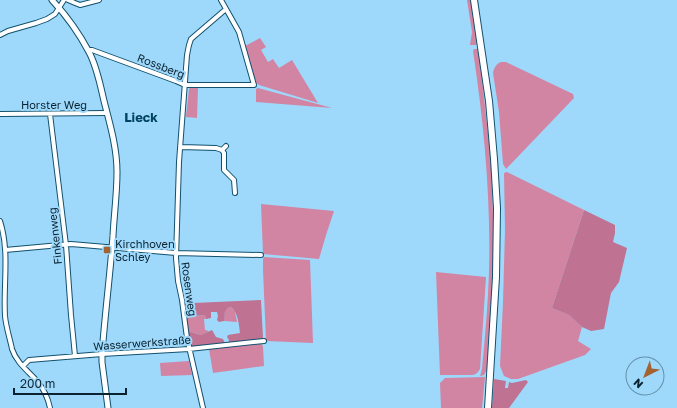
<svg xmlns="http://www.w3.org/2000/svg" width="677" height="408" font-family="'Golos Text',sans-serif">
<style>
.green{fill:#d284a3}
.forest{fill:#bf7291}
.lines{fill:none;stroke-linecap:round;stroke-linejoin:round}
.minor-casing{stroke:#12506d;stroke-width:6}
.tertiary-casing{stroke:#12506d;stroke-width:7}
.secondary-casing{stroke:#12506d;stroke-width:8}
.minor{stroke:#fff;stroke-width:4}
.tertiary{stroke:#fff;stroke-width:5}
.secondary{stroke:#fff;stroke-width:6}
.poi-dot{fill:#a56231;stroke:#9ed9fc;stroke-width:1.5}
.labels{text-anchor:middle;stroke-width:4;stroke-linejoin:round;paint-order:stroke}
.street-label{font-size:11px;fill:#0b2330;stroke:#9ed9fc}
.poi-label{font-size:11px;fill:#0b2330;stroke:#9ed9fc;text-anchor:start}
.quarter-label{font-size:13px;font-weight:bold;fill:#004460;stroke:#9ed9fc}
</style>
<rect width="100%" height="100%" fill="#9ed9fc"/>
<!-- green -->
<path class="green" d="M467 0H472L478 41 476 45H470L472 32Z
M260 38 266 47 261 50 268 62 273 59 279 68 292 60 318 103 259 85 256 83 245 46Z
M474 49H478L479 52 491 161 493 215 494 247 493 273 488 368 484 375 480 376 482 369C485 336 488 304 489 272 491 198 484 124 473 51Z
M501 62H506L573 94 574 98 506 169 503 164 499 112 493 73C494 68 496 64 501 62Z
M190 88H198L197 118 186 117 189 89Z
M258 88 332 108 256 102V89Z
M507 172 584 210 552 308 569 315 582 327 578 341 591 349 585 355 518 379H511L504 376 500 366 503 302 505 230 504 173Z
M261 204 334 211 326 235 319 259 263 254Z
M264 257 310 260 313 343 266 341 263 270V259Z
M436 272 486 277 480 369C478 372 477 374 473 375H440Z
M183 303H193L189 305 187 316H191L205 315 206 319H204L205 330 209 331 204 334 201 335 187 331Z
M231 307 235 311 237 322 224 321 225 310 226 309Z
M260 344H262L263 347 264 366 213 373 209 349Z
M189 361 192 375 161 376 160 363Z
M485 377 482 408H441L440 383 445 378Z"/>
<!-- forest -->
<path class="forest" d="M584 210 615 225V233L613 242 627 248 619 282 611 293 604 329 591 331 582 327 569 315 552 308Z
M261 300 263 338 261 339 230 343H228L229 340 227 337 228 335 240 333C239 325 238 312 231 307 222 309 226 315 224 321L219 322 217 320 218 316 217 312H211V318L206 319 205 315 191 316H187L185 306 189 305 193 303Z
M212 330 216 337 223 339 225 343 193 348 191 347 187 331 201 335Z
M494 379 506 381 505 388H508L509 382 512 383 526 380 528 382 509 408H492Z"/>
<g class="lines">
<defs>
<path id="minor" d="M68 0 75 3 80 5 99 0
M0 35 8 31 36 23 47 19 55 14 64 0
M88 50H92L176 81 185 85H254L239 32 221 0
M0 114 107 113
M50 114 66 245 71 315 75 356
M181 147 216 148 222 150 224 153V170L234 180 235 193
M222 150 226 146
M0 221C10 252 3 285 5 316 6 327 10 339 12 349 16 362 28 371 37 381 44 389 48 398 50 408
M5 250 71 244 176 253 261 255
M23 366 29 360 102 354 189 349 264 341
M203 408 187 338 182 300 178 281 176 258 179 162 187 55 189 45 191 39 226 9"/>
<path id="tertiary" d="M52 0C66 15 79 33 89 52 97 67 100 84 104 101 110 124 117 148 117 172 117 194 114 215 113 236 110 275 105 314 102 354V362L108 408"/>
<path id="secondary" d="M474 0 489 101 494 159 497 208 496 277 488 408"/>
</defs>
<!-- minor casing -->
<use href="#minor" class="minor-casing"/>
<!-- tertiary casing -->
<use href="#tertiary" class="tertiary-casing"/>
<!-- secondary casing -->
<use href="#secondary" class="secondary-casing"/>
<!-- minor -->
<use href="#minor" class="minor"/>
<!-- tertiary -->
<use href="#tertiary" class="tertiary"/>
<!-- secondary -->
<use href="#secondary" class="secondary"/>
</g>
<!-- markers -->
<rect class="poi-dot" x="103" y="246" width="8" height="8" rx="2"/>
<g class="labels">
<!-- street labels -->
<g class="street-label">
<text transform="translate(161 66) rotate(21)" y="4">Rossberg</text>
<text x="54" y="109">Horster Weg</text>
<text transform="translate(55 236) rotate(-96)" y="4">Finkenweg</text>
<text transform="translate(189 289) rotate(82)" y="4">Rosenweg</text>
<text transform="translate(142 343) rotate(-4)" y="4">Wasserwerkstraße</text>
</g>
<!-- poi labels -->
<g class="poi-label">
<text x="115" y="248">Kirchhoven<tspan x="115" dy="13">Schley</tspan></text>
</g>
<!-- quarter labels -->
<g class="quarter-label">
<text x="141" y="122">Lieck</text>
</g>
</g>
<!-- north arrow -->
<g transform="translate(645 376) rotate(222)"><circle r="19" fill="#9ed9fc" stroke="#6390aa"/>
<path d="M0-3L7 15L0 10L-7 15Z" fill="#a56231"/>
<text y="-6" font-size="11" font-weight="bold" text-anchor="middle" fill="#0b2330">N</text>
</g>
<!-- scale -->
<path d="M14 388v6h112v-6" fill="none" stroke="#0b2330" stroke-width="2"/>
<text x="20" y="388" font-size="12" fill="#0b2330" stroke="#9ed9fc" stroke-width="3" paint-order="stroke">200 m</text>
</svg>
